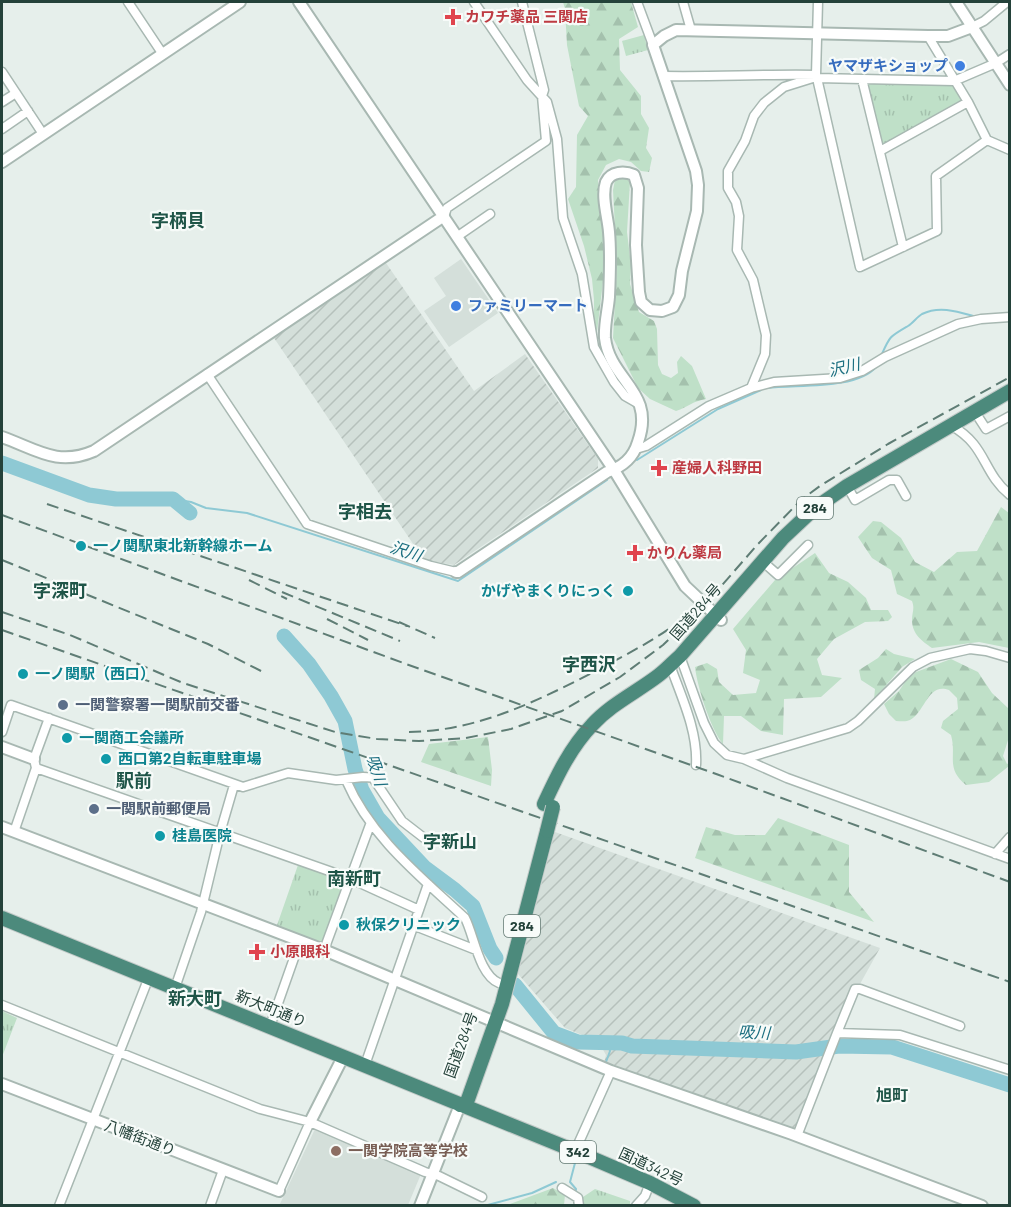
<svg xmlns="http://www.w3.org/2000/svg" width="1011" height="1207" font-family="Barlow,'Noto Sans JP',sans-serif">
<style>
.built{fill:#d4dfda}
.industrial{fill:url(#industrial-furrows)}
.grass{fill:url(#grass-tufts)}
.forest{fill:url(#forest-firs)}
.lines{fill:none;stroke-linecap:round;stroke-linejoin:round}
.stream{stroke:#8ec9d4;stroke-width:2}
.river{stroke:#8ec9d4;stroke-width:15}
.minor-casing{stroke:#a8b8b2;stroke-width:11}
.tertiary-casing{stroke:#a8b8b2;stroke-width:14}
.trunk-casing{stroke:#c2cac8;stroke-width:16}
.minor{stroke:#fff;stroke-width:8}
.tertiary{stroke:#fff;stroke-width:10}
.trunk{stroke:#4c8a7c;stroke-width:14}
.rail{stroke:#5f7d75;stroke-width:2;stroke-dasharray:12 6;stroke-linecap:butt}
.trunk-bridge-casing{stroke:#c2cac8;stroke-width:16;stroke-linecap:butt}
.trunk-bridge{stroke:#4c8a7c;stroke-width:14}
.health-dot{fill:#e0444e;stroke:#f7fbf9;stroke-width:2}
.shop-dot{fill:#3f7fe0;stroke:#f7fbf9;stroke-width:2}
.culture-dot{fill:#0f9aa8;stroke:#f7fbf9;stroke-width:2}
.service-dot{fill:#5c6f8a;stroke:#f7fbf9;stroke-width:2}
.education-dot{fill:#8d6e63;stroke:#f7fbf9;stroke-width:2}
.labels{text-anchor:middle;stroke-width:4.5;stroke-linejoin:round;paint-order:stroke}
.shield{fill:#f7fbf9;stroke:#637a73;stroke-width:1.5}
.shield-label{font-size:14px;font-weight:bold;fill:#24423a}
.health-label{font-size:15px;font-weight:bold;fill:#be3a42;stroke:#f7fbf9;text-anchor:start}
.shop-label{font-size:15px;font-weight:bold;fill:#366cbe;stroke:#f7fbf9;text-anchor:end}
.culture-label{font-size:15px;font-weight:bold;fill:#0d838f;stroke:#f7fbf9;text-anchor:start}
.street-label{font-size:15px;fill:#24423a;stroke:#f7fbf9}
.service-label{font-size:15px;font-weight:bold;fill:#4e5e75;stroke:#f7fbf9;text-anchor:start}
.education-label{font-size:15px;font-weight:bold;fill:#785e54;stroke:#f7fbf9;text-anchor:start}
.water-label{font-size:16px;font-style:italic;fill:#1c6f80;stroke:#f7fbf9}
.neighbourhood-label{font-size:16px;font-weight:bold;fill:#1f5548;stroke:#f7fbf9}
.quarter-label{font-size:18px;font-weight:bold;fill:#1f5548;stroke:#f7fbf9}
</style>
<defs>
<pattern id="industrial-furrows" width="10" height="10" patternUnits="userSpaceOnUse" patternTransform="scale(1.5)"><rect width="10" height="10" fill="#d4dfda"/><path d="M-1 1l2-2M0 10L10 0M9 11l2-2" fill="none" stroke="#b6c1bc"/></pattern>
<pattern id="grass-tufts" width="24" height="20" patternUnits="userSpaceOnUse" patternTransform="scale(1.5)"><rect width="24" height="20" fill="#bfe0c8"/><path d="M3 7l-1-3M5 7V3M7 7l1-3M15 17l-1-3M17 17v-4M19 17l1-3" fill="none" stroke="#a4c1ad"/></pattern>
<pattern id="forest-firs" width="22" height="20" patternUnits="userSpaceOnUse" patternTransform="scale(1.5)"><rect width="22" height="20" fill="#bfe0c8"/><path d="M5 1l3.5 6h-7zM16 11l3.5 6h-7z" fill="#a4c1ad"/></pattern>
</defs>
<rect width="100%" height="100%" fill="#e6efeb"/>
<!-- built -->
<path class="built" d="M461 259 498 313 449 347 424 311 446 296 434 278Z
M315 1129 421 1174 408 1205 279 1206Z"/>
<!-- industrial -->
<path class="industrial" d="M386 263 474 391 525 354 598 459V468L454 565 424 560 274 338Z
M555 832 880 948 835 1029 794 1130 604 1063 606 1055 602 1048 587 1037 565 1028 518 974Z"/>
<!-- grass -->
<path class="grass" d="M644 35 648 50 626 56 622 41Z
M870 82 954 85 961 101 885 147H880L866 87Z
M298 865 344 881 321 944 276 928Z
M2 1011 17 1018 2 1057Z
M595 1189 630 1201V1205H584L583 1197Z"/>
<!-- forest -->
<path class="forest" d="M563 2H631L638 27 619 39 620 70 641 96V114L649 128 646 148 652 158 649 172 641 171 631 162 619 159 606 165 598 180 604 234 605 265 597 332 594 329V300L592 279 584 246 568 199 576 187 577 135 588 116 579 106 567 45 565 9Z
M619 177 626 178 630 182 627 232 631 265 630 284 639 312 654 321 657 329 658 365 662 374 671 378 678 373 677 362 681 356 692 366 706 399C693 401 688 407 676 411L650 399 638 388 613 338 617 266 613 190 615 180Z
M1001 507 1009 513V648L979 642 932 648C922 641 912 634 912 620 912 612 915 609 912 601L897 594 891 570 872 558 858 537 873 521 881 522 901 538 915 562 934 572 957 552 977 551Z
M815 553 829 573 848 582 866 598 871 610H888L892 617 888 621 865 622 834 639 817 659 822 675 842 678 821 697 784 699 783 735 761 731 741 716H724L723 744C711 730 697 686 695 667L707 663 717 669 719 682 733 695 756 693 760 680 743 673 746 650 733 629 775 580Z
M886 649 894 654 915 659 902 667 874 699 875 689 861 680 859 670 878 658Z
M951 659 978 672 992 693 1009 709V737L1003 756 1007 764 1009 763V766L989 782 966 785C945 768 957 756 951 735L941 728 943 721 958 709 957 698 949 690C928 682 925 712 910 720 906 722 901 721 896 721L889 714 884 704 899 691 905 682 916 672Z
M488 737 492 770 491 786 421 762 429 744Z
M778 818 849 845V892L874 922 695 858 706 827 735 835H765Z
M553 1188 565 1195 564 1205H507Z"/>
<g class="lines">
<!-- stream -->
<path class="stream" d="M881 356C890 336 889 337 908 326 913 323 917 317 922 314 940 305 959 312 977 317
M767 388C797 384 856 390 876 367
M637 460 718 409 761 390
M173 499 191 502 206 508 247 513 458 581 607 480
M606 1062 610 1051 608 1042
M565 1160 575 1163 570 1182 576 1189 575 1194
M484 1206 532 1193 556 1182"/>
<!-- river -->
<path class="river" d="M2 463 89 495 116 499H173L190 513
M284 636 309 664 331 696 345 721 355 769 362 790 378 818 424 867 455 890 473 906 490 949 496 958
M515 985 554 1033 578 1042 622 1043 632 1046 796 1052 839 1046 892 1047 1010 1085"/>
<defs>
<path id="minor" d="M128 2 162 53
M474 2 527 80 547 102 557 139 563 218 582 274 594 347 614 382 625 396 639 404
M637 2 653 45
M683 2 691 30
M972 27 984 21 1007 2
M928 36 968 102 987 140
M2 72 43 134
M816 75 818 2
M663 76C714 77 764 74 816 75L817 78 954 81 996 63 1010 54
M817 78 860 267 937 231 936 176 987 140 1010 150
M862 79 903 247
M2 102 16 93
M2 129 28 111
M880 151 968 102
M444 216 447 208 546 141 542 96 544 90 522 2
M458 236 490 214
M207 374 307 524 431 566 456 572
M751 388 765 354 766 335 753 280 737 250 739 216 736 202 728 188V171L745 141 754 116 764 103 784 87 816 77
M975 412 986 429 1010 416
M952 426C987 446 982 472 1010 495
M636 449 646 446 709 406 751 388 774 382 840 378 862 371 885 357 958 324 981 319 1010 317
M847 486 855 500 889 480H897L906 496
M762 561 778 575 808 545
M680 656 704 723 714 743 727 755 744 759 848 728 858 721 913 667 930 658 970 649 986 651 1010 658
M670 665C681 696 698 731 696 765
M49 718 34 759 36 768 349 878 419 910
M2 732 11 705 243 787 288 773 336 780 363 777 380 778
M744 759 787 778 1010 859
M373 778 402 821 424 838
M346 780C371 838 420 876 465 918 474 935 479 975 499 983
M14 832 36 768
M995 854 1010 837
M415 926 476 950
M324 950 370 825
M175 988 201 912 220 833 234 785
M2 1005 260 1109 310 1122
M270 1026 300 941
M837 1033 855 989H860L960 1026
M365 1065 428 884
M797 1136 837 1033 900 1035 1010 1070
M575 1151 611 1071
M562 1188 578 1198 579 1206
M279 1191 310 1122 425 1172 439 1176 482 1197
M59 1206 149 977
M210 1206 223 1170
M636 1206 645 1196 650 1183"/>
<path id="tertiary" d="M299 2 614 470 685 586 721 620
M956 2 1010 85
M2 162 240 2
M2 437C36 449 57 467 94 451L444 216
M456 572H458L607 472C622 467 633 459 638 442 656 391 610 381 605 338 604 325 608 310 609 297 610 275 611 254 609 232 608 218 601 196 606 182 611 171 625 171 634 175L638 188 636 245 639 292 641 302 650 310 662 311 673 307 679 295 682 271 697 211 698 185 696 171 653 45 664 36 676 30 928 36H948L972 27
M2 747 34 759
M2 827 324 950 611 1071 792 1134 982 1206
M2 1084 279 1191
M310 1122 343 1057
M420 1206 460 1105"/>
<path id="trunk" d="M544 804C557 776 570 748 592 725 611 704 637 692 659 675 667 669 673 662 680 656L783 538 815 508 847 486 1010 391
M2 918 575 1151 650 1183 694 1206
M460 1105 467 1102 502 1004 547 831"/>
</defs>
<!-- minor casing -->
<use href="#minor" class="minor-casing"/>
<!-- tertiary casing -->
<use href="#tertiary" class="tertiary-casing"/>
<!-- trunk casing -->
<use href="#trunk" class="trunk-casing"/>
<!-- minor -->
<use href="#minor" class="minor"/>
<!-- tertiary -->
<use href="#tertiary" class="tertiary"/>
<!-- trunk -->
<use href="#trunk" class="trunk"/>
<!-- rail -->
<path class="rail" d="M47 504 407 626
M2 515 406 664 719 775 1010 882
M2 560 208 644 265 673
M249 580 287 599
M282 592 400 641
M2 612 70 635 183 683 335 732 377 739 419 741 466 738 511 729 562 711 620 677 663 645 702 608 758 544 801 500 820 486 888 444 1010 377
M327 619 368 640
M399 622 435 638
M2 630 1010 982
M409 732C477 731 535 702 594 672 621 657 648 644 673 626"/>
<defs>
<path id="trunk-bridge" d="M547 831 553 807"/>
</defs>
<!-- trunk-bridge casing -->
<use href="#trunk-bridge" class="trunk-bridge-casing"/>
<!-- trunk-bridge -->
<use href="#trunk-bridge" class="trunk-bridge"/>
</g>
<!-- markers -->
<g class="health-dot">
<path d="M450 8h6v6h6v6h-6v6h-6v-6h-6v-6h6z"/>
<path d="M656 459h6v6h6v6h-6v6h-6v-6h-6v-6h6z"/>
<path d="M632 544h6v6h6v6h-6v6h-6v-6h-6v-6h6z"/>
<path d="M254 943h6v6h6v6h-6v6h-6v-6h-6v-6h6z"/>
</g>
<g class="shop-dot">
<circle cx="960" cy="66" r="6"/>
<circle cx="456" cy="306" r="6"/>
</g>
<g class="culture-dot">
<circle cx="81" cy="546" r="6"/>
<circle cx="628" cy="591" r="6"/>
<circle cx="23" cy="674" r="6"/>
<circle cx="67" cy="738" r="6"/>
<circle cx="106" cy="759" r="6"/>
<circle cx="160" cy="836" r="6"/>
<circle cx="344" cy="925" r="6"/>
</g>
<g class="service-dot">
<circle cx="63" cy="705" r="6"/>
<circle cx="94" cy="809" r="6"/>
</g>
<circle class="education-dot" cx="336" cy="1151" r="6"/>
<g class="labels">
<!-- shield labels -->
<g class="shield">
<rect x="797" y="497" width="36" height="22" rx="4.5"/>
<rect x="504" y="915" width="36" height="22" rx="4.5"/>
<rect x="560" y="1141" width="36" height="22" rx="4.5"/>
</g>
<g class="shield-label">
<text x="815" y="513">284</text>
<text x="522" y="931">284</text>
<text x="578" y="1157">342</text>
</g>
<!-- health labels -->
<g class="health-label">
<text x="465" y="22">カワチ薬品 三関店</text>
<text x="672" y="473">産婦人科野田</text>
<text x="647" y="558">かりん薬局</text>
<text x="270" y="957">小原眼科</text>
</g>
<!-- shop labels -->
<g class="shop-label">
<text x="948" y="71">ヤマザキショップ</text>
<text x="468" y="311" text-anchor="start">ファミリーマート</text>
</g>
<!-- culture labels -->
<g class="culture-label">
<text x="93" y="551">一ノ関駅東北新幹線ホーム</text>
<text x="616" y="596" text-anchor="end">かげやまくりにっく</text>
<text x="35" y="679">一ノ関駅（西口）</text>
<text x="79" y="743">一関商工会議所</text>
<text x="118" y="764">西口第2自転車駐車場</text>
<text x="172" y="841">桂島医院</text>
<text x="356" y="930">秋保クリニック</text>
</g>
<!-- street labels -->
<g class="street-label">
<text transform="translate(696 612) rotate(-49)" y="5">国道284号</text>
<text transform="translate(271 1009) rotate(22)" y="5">新大町通り</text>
<text transform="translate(461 1045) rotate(-70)" y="5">国道284号</text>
<text transform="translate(140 1138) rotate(21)" y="5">八幡街通り</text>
<text transform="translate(651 1167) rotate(25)" y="5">国道342号</text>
</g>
<!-- service labels -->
<g class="service-label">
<text x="75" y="710">一関警察署一関駅前交番</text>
<text x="106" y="814">一関駅前郵便局</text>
</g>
<!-- education labels -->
<g class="education-label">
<text x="348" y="1156">一関学院高等学校</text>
</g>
<!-- water labels -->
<g class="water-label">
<text transform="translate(844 367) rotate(-13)" y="6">沢川</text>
<text transform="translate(406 551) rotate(18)" y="6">沢川</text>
<text transform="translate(377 770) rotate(73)" y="6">吸川</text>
<text transform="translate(754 1032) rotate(3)" y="6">吸川</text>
</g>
<!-- neighbourhood labels -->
<g class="neighbourhood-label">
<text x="892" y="1101">旭町</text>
</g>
<!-- quarter labels -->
<g class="quarter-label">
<text x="178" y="227">字柄貝</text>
<text x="365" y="518">字相去</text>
<text x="60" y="597">字深町</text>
<text x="589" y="671">字西沢</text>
<text x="134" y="787">駅前</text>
<text x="450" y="848">字新山</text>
<text x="354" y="885">南新町</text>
<text x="195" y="1005">新大町</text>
</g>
</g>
<!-- border -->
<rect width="1011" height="1207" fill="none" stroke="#24423a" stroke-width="6"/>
</svg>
